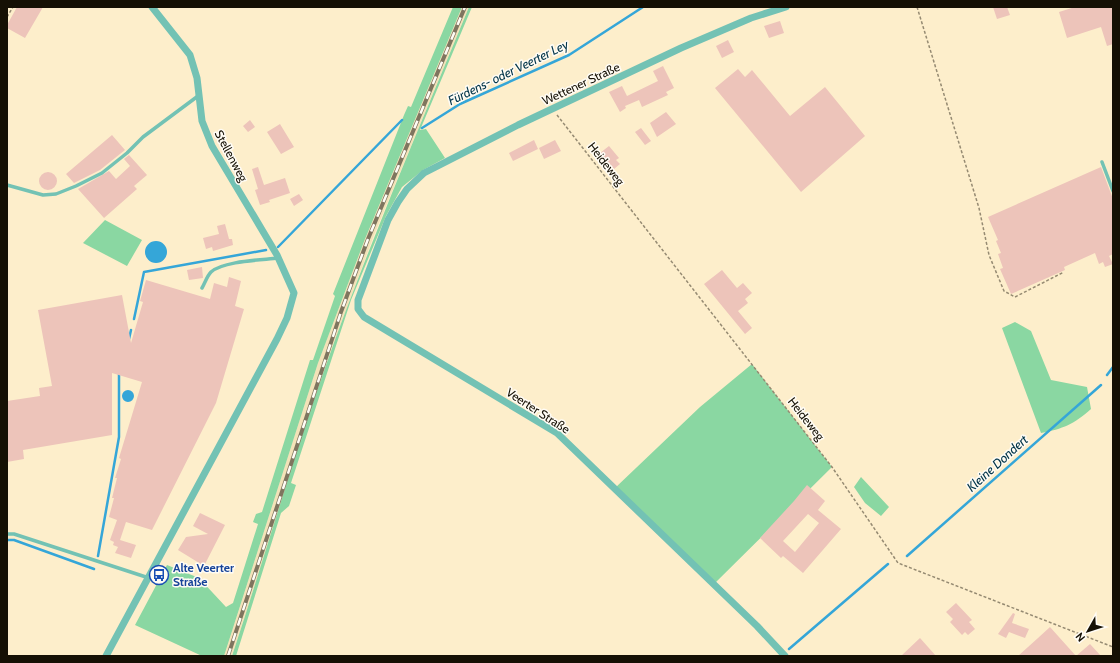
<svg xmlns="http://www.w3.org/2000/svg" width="1120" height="663" font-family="Cabin,sans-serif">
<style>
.built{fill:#f3e2b8}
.green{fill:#8ad7a2}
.water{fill:#35a6d8}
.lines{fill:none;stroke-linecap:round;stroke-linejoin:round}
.stream{stroke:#35a6d8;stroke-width:2.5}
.building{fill:#edc4ba;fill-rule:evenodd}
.path{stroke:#958a72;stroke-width:1.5;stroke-dasharray:3 2;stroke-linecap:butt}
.lane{stroke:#73c2b4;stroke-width:3.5}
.street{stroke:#73c2b4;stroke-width:7}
.rail-casing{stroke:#7f755f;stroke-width:4}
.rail{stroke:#fffcf5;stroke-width:2.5;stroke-dasharray:8;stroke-linecap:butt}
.labels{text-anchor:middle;stroke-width:3;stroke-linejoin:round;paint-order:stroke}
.street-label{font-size:12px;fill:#151004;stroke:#fffcf5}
.transit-label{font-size:12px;font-weight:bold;fill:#164399;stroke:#fffcf5;text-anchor:start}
.water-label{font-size:13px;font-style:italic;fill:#033549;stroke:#fffcf5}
</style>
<rect width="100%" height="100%" fill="#fdeecb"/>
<!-- built -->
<path class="built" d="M462 7H469L374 235 325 367 232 656H224L318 363 365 239Z"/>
<!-- green -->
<path class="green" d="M453 7H462L365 239 318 363 224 656H202L135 625 167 565 199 578 226 607 233 603 258 524 253 522 256 514 262 512 310 360H313L335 296 333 294 404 115 408 106 411 107Z
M469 7H472L420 130 426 129 445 158 423 170 402 187 386 216 351 300 291 483 296 485 289 506 281 513 236 656H232C264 559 292 461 326 365 369 244 420 126 469 7Z
M105 220 142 240 127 266 83 243Z
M1015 322 1031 331 1051 380 1087 387 1091 409C1074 424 1063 429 1041 433L1002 328Z
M752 364 832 467 714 584 615 488 700 407Z
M861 477 889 507 881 516 865 503 854 487Z"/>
<!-- water -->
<path class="water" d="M145 252a11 11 0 1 1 22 0a11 11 0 1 1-22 0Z
M122 396a6 6 0 1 1 12 0a6 6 0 1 1-12 0Z"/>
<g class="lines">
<!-- stream -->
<path class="stream" d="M422 128 460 104 569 55 643 7
M278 247 402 120
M134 319 144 272 266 250
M129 339 131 330
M1107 375 1113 367
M7 540H14L94 569
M98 556 119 437V373
M907 556 1101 385
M789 649 888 564"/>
</g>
<!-- building -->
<path class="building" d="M17 7H43L25 38 7 28V25Z
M993 7H1007L1010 15 997 19Z
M1075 7H1113V44L1107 46 1101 27 1067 38 1059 12Z
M780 21 784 33 769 38 764 26Z
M728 40 734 52 722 58 716 46Z
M663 66 674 88 666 92 668 95 642 107 639 100 625 106 626 108 620 112 609 92 622 86 627 96 658 81 653 71Z
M738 69 745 77 752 70 790 116 825 87 865 136 801 192 715 88Z
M666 112 676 124 657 137 650 123Z
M250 120 255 127 248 132 243 126Z
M280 124 294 147 281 154 267 132Z
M641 128 651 141 645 145 635 132Z
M112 135 125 150 100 170 74 183 66 174Z
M534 140 538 149 513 161 509 153Z
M555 140 561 151 544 159 539 148Z
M609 146 619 158 616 160 620 164 614 169 600 153Z
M129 155 147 175 134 186 137 189 104 218 78 189 109 171 116 179 130 166 124 159Z
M258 167 264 185 285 178 290 193 269 200 270 202 260 205 255 190 258 189 252 169Z
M1101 167 1113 199V254L1109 256 1113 264 1105 267 1103 262 1099 264 1095 253 1064 267 1065 270 1011 294 1000 269 1003 268 998 254 1001 253 996 241 998 240 988 217Z
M39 181a9 9 0 1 1 18 0a9 9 0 1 1-18 0Z
M299 194 303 200 294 206 290 199Z
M225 224 229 239H232L233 245 213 251 212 247 206 249 203 238 219 234 217 226Z
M202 267 203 278 189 280 187 270Z
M722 270 737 288 743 283 752 293 745 299 748 303 738 311 752 328 745 334 704 284Z
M229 277 241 281 235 306 244 309 216 403 152 530 126 522 120 540 136 545 131 558 115 553 118 547 113 545 114 542 110 540 117 520 109 517 114 498H112L117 478H115L121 459 119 458 142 382 112 373V435L23 450 24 459 7 462V401L40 396 39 388 52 386 38 310 122 295 131 343 143 302 140 301 146 280 210 299 214 283 227 287Z
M807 485 825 501 818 510 841 529 803 573 783 556 781 558 760 538 794 501ZM808 514 819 523 795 552 783 541Z
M200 513 225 525 204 566 178 550 186 537 208 534 193 526Z
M956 603 972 620 969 622 975 629 968 635 965 632 962 635 950 622 953 619 946 612Z
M1013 613 1015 614 1012 623 1029 629 1025 638 1009 632 1006 638 998 634Z
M1050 627 1076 656H1018L1038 638Z
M920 638 936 656H901Z
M1090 644 1101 656H1076Z"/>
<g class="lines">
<!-- path -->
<path class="path" d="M917 7 979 208 989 255 1004 291 1015 297 1064 272
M7 17 13 7
M557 115 832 467 898 563 1113 647"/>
<!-- lane -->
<path class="lane" d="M1102 162 1113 191
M7 185 43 195 56 194 76 186 102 173 127 153 143 137 198 96
M202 288C205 283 207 276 211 272 223 261 262 260 278 258
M7 534H14L149 578"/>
<!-- street -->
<path class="street" d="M106 656 277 339 287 318 294 293 277 255 212 146 202 121 197 78 190 55 152 7
M785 656 757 626 557 433 364 317 358 309V300L388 220 398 202 407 189 424 173 518 125 681 48 751 18 786 7"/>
<defs>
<path id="rail" d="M228 656 341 312 368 239 465 7"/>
</defs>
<!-- rail casing -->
<use href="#rail" class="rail-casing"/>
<!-- rail -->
<use href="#rail" class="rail"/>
</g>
<!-- icons -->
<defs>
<symbol id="bus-ring" viewBox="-11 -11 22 22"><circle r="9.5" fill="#fffcf5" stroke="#1a4fb4" stroke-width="1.5"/><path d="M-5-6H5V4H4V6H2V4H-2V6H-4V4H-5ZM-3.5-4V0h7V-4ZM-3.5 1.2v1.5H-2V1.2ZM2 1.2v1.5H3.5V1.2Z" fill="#1a4fb4"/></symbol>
</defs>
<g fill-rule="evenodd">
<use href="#bus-ring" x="148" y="564" width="22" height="22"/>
</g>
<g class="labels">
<!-- street labels -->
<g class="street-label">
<text transform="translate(581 84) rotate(-25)" y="4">Wettener Straße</text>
<text transform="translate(231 156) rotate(62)" y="4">Stellenweg</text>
<text transform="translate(606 164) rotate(52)" y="4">Heideweg</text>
<text transform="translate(538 411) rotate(33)" y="4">Veerter Straße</text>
<text transform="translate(806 419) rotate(52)" y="4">Heideweg</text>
</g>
<!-- transit labels -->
<g class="transit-label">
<text x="173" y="572">Alte Veerter<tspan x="173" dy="14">Straße</tspan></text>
</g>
<!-- water labels -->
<g class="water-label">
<text transform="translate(508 72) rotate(-26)" y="5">Fürdens- oder Veerter Ley</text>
<text transform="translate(997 463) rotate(-42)" y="5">Kleine Dondert</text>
</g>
</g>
<!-- border -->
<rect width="1120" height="663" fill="none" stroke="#151004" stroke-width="16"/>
<!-- north arrow -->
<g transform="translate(1088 631) rotate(231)" stroke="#fffcf5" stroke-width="3" paint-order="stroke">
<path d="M0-3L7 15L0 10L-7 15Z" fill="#151004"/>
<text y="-6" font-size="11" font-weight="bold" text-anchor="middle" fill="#151004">N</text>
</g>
</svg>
